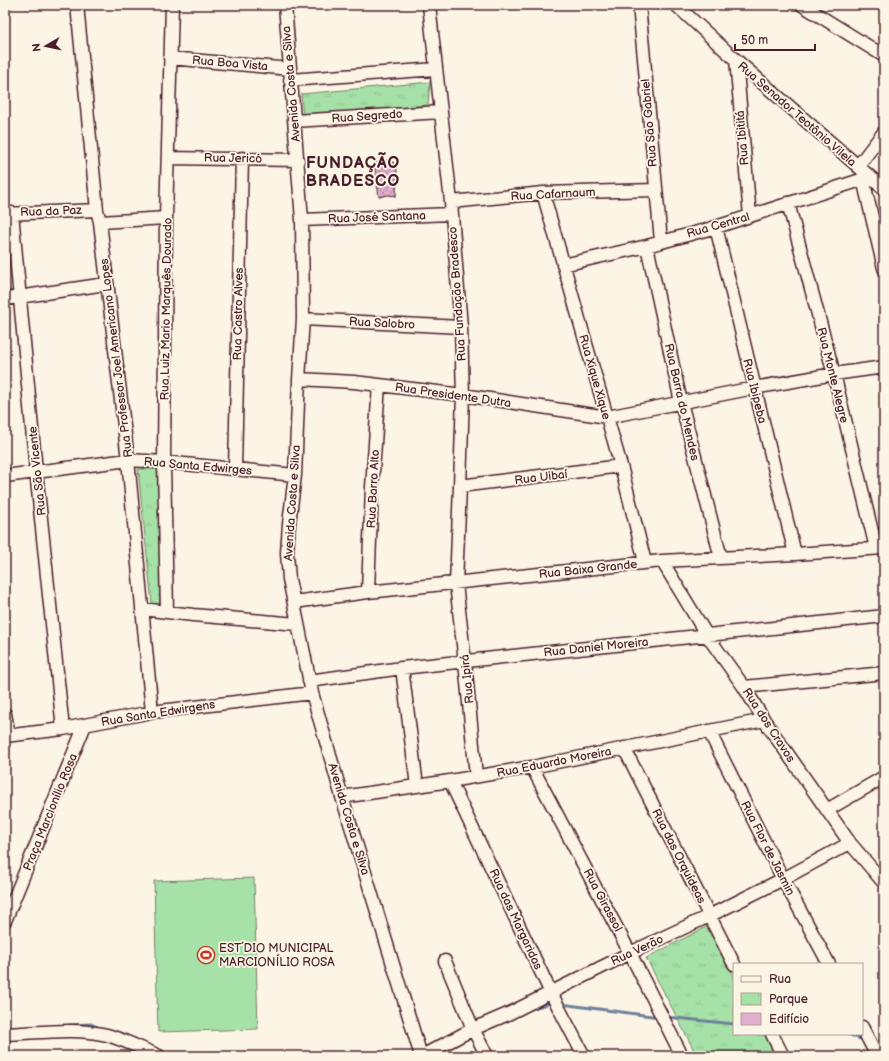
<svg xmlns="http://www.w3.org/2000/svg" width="889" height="1061" font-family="'Balsamiq Sans',sans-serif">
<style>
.green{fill:#a6e1a7;stroke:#788069}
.park{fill:url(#park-tufts);stroke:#788069}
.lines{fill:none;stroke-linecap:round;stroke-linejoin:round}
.stream{stroke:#6e809b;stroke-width:3}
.building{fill:url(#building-cross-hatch);stroke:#4a1f2b}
.minor-casing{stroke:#4a1f2b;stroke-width:15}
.minor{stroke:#fcf5e5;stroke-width:12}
.labels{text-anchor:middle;stroke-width:3.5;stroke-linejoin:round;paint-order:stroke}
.street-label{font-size:12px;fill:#4a1f2b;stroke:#fcf5e5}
.poi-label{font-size:12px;fill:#4a1f2b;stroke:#fcf5e5;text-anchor:start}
.district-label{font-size:16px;font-weight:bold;letter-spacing:1px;fill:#4a1f2b;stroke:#fcf5e5}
</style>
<defs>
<pattern id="park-tufts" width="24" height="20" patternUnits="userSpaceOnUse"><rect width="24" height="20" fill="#a6e1a7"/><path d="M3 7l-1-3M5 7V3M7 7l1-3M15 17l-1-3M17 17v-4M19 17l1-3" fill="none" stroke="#90c190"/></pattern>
<pattern id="building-cross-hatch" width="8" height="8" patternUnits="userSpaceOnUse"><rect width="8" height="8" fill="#e1afcd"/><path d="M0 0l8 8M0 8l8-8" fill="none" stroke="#b88ea7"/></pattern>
</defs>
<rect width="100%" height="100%" fill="#fcf5e5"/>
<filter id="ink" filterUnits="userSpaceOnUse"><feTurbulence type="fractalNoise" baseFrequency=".025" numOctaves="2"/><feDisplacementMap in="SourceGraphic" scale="8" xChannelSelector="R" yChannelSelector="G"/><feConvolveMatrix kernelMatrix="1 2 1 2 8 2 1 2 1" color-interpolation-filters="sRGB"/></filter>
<g filter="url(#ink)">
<!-- green -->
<path class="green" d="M254 878 258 1029 158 1032 154 881Z"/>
<!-- park -->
<path class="park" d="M430 82 428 105 303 117 301 94Z
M138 469H158L160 605 152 604Z
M708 926 734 976V1034H764L773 1052 765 1056H697L646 958Z"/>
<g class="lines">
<!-- stream -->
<path class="stream" d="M561 1004 659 1017
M530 1009 550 1003H553
M666 1017 734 1024
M69 1025 91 1024 102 1029
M848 1034 866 1041
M876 1045 884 1048
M161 1053 168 1056"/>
</g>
<!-- building -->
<path class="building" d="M386 160 397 164 396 196 388 195 379 197 374 163Z"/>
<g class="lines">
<defs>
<path id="minor" d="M77 5 97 210 100 222 128 460 152 712
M285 5 302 220 303 319 299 379 295 475 289 524 287 553 289 579 312 693 342 797 421 1056
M429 5 451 202 461 327 463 395 460 486 456 584 465 662 476 776
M639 5 661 241
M676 5 736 60 884 189
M802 5 884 56
M170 58 290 69
M736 60 750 216
M290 80 436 69
M294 121 441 112
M168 158 298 160
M858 166 884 132
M863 179 884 268
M543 193 621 466 645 562
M451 202 543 193 655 190
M788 203 834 374 876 548
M12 213 36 471 63 729
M5 214 97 210
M302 220 451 214
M100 222 166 218
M716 227 795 554
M647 246 681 402 721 558
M563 265 647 246 716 227 870 177
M5 299 106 284
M303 319 461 327
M299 379 354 382 463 395 607 417 754 388 834 374 884 367
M235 469 242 158
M5 476 128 460 164 462 295 475
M460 486 621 466
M662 561 706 634 744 687 764 720 850 843 884 883
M368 592 372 487 379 385
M294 602 368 592 662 561 795 554 884 548
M142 609 193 615 297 624
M167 612 164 462 166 218 172 5
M402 668 417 786
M309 681 402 668 884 616
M744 687 884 673
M5 714 9 735
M709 731 783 879 829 964
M5 736 63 729 152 712 312 693
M624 748 734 964
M532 767 630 953 682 1056
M450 781 551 993 584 1056
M342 797 450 781 532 767 764 720
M827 810 884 777
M5 921 85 725
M445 961 473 1029 487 1056
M862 1027 877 1056
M5 1034C38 1033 75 1027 107 1035 125 1040 142 1049 159 1056
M772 1034 783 1056
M422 1056 473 1029 508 1014 630 953 709 916 783 879 850 843"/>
</defs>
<!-- minor casing -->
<use href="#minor" class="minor-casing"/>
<!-- minor -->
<use href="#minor" class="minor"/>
</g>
</g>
<!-- icons -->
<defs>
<symbol id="stadium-ring" viewBox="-11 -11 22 22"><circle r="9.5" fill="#fcf5e5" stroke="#c8321e" stroke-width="1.5"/><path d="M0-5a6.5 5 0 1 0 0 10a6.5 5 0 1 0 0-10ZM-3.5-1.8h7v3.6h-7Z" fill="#c8321e"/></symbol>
</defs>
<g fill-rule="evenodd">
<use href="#stadium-ring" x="196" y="945" width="20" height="20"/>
</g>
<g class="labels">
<!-- street labels -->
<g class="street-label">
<text transform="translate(230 63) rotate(5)" y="4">Rua Boa Vista</text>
<text transform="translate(291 84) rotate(-95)" y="4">Avenida Costa e Silva</text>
<text transform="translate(797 114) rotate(41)" y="4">Rua Senador Teotônio Vilela</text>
<text transform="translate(367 116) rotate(-4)" y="4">Rua Segredo</text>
<text transform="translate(649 123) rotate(-95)" y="4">Rua São Gabriel</text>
<text transform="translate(742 138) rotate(-95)" y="4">Rua Ibititá</text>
<text transform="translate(233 158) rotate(1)" y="4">Rua Jericó</text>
<text transform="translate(553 194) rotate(-3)" y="4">Rua Cafarnaum</text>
<text transform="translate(51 211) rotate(-2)" y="4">Rua da Paz</text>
<text transform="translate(377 217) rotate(-2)" y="4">Rua José Santana</text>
<text transform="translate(718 225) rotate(-16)" y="4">Rua Central</text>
<text transform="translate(457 294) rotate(-94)" y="4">Rua Fundação Bradesco</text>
<text transform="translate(166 309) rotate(-89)" y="4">Rua Luiz Mario Marquês Dourado</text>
<text transform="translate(238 314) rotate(-89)" y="4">Rua Castro Alves</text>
<text transform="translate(382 323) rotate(3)" y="4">Rua Salobro</text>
<text transform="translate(116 358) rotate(-97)" y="4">Rua Professor Joel Americano Lopes</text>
<text transform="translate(833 375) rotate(76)" y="4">Rua Monte Alegre</text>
<text transform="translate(595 377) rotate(74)" y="4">Rua Xique Xique</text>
<text transform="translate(755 391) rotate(76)" y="4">Rua Ibipeba</text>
<text transform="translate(453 395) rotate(8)" y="4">Rua Presidente Dutra</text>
<text transform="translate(682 402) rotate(77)" y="4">Rua Barra do Mendes</text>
<text transform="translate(198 466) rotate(5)" y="4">Rua Santa Edwirges</text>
<text transform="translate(37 471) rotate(-96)" y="4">Rua São Vicente</text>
<text transform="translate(541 477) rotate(-7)" y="4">Rua Uibaí</text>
<text transform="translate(373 489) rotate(-87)" y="4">Rua Barro Alto</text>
<text transform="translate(292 503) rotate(-86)" y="4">Avenida Costa e Silva</text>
<text transform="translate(588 569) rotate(-6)" y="4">Rua Baixa Grande</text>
<text transform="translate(596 647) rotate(-6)" y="4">Rua Daniel Moreira</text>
<text transform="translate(467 679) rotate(-96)" y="4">Rua Ipirá</text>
<text transform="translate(158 713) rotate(-9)" y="4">Rua Santa Edwirgens</text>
<text transform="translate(769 725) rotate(57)" y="4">Rua dos Cravos</text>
<text transform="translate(554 762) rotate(-11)" y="4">Rua Eduardo Moreira</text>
<text transform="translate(50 812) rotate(-68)" y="4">Praça Marcionílio Rosa</text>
<text transform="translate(349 819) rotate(73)" y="4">Avenida Costa e Silva</text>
<text transform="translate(768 848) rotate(63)" y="4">Rua Flor de Jasmin</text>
<text transform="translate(679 856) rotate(63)" y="4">Rua das Orquídeas</text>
<text transform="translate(603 900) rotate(62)" y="4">Rua Girassol</text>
<text transform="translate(516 919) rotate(65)" y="4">Rua das Margaridas</text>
<text transform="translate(637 950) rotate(-25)" y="4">Rua Verão</text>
</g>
<!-- poi labels -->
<g class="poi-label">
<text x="219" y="952">EST´DIO MUNICIPAL<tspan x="219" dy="14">MARCIONÍLIO ROSA</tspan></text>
</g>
<!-- district labels -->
<g class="district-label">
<text x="353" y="168">FUNDAÇÃO<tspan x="353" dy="18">BRADESCO</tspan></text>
</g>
</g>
<!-- margin -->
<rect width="889" height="1061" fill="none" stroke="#fcf5e5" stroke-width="20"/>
<rect x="10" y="10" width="869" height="1041" fill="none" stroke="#4a1f2b" stroke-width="1.5" filter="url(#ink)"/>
<!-- legend -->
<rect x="733" y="963" width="130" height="72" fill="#fcf5e5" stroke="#b59f9b"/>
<rect x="741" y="976" width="20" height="6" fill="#fcf5e5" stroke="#b59f9b"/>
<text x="769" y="983" font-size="12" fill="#4a1f2b">Rua</text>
<rect x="741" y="993" width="20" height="12" fill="url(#park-tufts)" stroke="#b59f9b"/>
<text x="769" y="1003" font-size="12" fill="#4a1f2b">Parque</text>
<rect x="741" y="1013" width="20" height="12" fill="#e1afcd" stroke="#b59f9b"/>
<text x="769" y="1023" font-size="12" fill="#4a1f2b">Edifício</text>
<!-- north arrow -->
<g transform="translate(46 46) rotate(261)" stroke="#fcf5e5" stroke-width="3" paint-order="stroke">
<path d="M0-3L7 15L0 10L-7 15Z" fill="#4a1f2b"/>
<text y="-6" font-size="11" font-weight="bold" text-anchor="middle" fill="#4a1f2b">N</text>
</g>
<!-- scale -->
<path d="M735 44v6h80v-6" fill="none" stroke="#4a1f2b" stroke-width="2"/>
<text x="741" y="44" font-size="12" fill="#4a1f2b" stroke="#fcf5e5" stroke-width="3" paint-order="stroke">50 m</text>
</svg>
